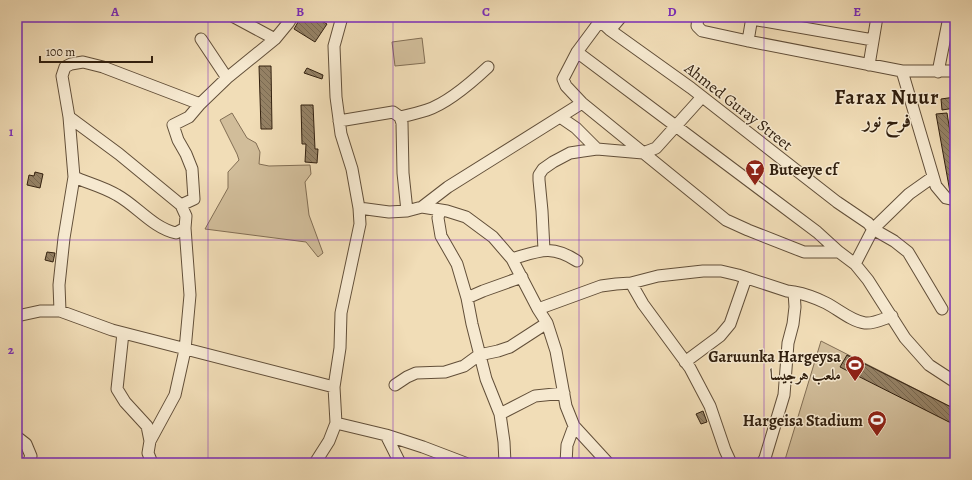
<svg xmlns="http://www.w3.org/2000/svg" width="972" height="480" font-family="Alegreya,Amiri,serif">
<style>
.grass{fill:#d1bd9a;stroke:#826e54}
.building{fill:url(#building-back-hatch);stroke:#32200f}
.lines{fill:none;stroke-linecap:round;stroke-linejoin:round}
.minor-casing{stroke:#624f39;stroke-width:13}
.minor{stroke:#f6e9d0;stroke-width:11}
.grid{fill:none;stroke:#7b2cbf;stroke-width:1;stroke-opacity:0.55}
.labels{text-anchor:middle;stroke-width:3;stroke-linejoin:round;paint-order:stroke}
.street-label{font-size:16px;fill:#32200f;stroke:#f6e9d0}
.poi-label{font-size:16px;font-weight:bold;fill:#32200f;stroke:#f6e9d0;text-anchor:end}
.district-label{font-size:20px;font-weight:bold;letter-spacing:1px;fill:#32200f;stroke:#f6e9d0}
.neatline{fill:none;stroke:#7b2cbf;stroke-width:1.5}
.grid-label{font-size:13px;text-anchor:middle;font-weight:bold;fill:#7b2cbf}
</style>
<defs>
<pattern id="building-back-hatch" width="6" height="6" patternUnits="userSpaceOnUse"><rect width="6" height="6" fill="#958266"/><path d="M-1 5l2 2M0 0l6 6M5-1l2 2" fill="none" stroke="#7a6a52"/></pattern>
</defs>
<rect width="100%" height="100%" fill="#f1ddb7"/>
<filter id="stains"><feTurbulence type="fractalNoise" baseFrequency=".005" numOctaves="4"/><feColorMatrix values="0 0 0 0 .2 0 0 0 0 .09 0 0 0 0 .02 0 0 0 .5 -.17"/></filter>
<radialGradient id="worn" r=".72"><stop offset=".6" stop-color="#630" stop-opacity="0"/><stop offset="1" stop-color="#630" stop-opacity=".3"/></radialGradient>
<!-- grass -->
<path class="grass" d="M422 38 425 63 395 66 392 42Z
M232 113 247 138 256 143 260 152 259 164 269 166 310 165 311 174 305 182 309 215 323 253 318 257 306 242 205 229 228 188V172L239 160 237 154 220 120Z
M821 341 955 409V463H784Z"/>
<!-- building -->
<path class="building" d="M301 17H315L327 24 315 42 294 29Z
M259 66H271L272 129H261Z
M307 68 323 75 322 79 304 73Z
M955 97V108L942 110 941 99Z
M301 105H313L315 149H318L317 163 305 162 306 144H302Z
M947 113 955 163V191L950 192 936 114Z
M35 172 43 174 40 188 27 185 29 175 34 176Z
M47 252 55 253 53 262 45 260Z
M847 355 955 409V425L840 367Z
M703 411 707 422 701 424 696 414Z"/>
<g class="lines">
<defs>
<path id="minor" d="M234 17 275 39
M596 17 610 30 691 88 837 202 868 223 873 229 855 264 868 280 905 338 929 365 955 382
M698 17 697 26 702 31 748 41 902 71H955
M752 19 873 40
M600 21 577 52 563 79 566 86 582 103 726 220 748 230 804 252H839
M610 30 621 17
M201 39 227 78
M748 41 752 17
M577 52 817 232 839 252 855 264
M869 65 877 17
M902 71 936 186 946 198 955 200
M938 72 949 17
M69 117 119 154 181 205 186 216 185 228 190 295 185 350 175 395 150 441 148 453 152 463
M400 117C409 115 418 113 427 110 448 103 472 82 488 67
M560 117 576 128 597 149
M339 121 393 112 400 117 402 123 403 173 407 211
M74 177C88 183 104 187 117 195 137 206 153 228 176 233L185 228
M933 177 909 194 873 229 894 241 908 252 942 309
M181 205 194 199 192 169 186 154 178 140 173 125 189 117 200 104 227 78 275 39 289 22 292 17
M422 207 447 211 466 217 493 237 512 259 538 309 547 323 556 351 566 406 574 426 608 463
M359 208 389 212 407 211 422 207 448 187 582 103
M440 210 438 218 441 236 457 264 467 298 472 324 486 379 500 414 504 442 505 463
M544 250 542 211 539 180V175L543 169 553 162 570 153 583 151 597 149 643 153 656 148 702 97
M512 259C539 251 551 244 577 261
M631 283 643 304 690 368 710 406 725 450 731 463
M794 292C805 294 816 298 826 303 838 309 851 321 865 323 874 324 883 319 892 316
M467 298 483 291 522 277
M538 309 601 286 616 284 631 283 658 276 703 271H721L738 275 787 291 794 292 795 307 793 324 788 343 784 395 765 458 762 463
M60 311 59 285 64 238 74 177 69 117 62 76 65 67 71 64 83 62 103 67 200 104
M17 316 40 311H60L112 330 334 387
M123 333 117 389 125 402 147 426 150 441
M685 362 720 336 730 324 746 278
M395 385 407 377 416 373 445 372 464 366 479 355 498 351 510 347 547 323
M500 414 535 396 564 393
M336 423 386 435 423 447 465 463
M386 435 400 463
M17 437 26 444 31 456 28 463
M315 463 329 441 336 423 334 387 340 348 341 313 360 224 359 208 352 169 341 134 336 97 334 46 342 17
M566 463 567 445 574 426"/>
</defs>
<!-- minor casing -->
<use href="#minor" class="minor-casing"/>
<!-- minor -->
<use href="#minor" class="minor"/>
</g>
<!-- grid -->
<path class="grid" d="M208 17V463M393 17V463M579 17V463M764 17V463M17 240H955"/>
<!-- icons -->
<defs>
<symbol id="bar-pin" viewBox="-11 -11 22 30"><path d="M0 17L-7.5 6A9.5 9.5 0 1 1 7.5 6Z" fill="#8f2418" stroke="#f6e9d0"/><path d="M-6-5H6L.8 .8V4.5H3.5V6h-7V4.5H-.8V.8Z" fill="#fff"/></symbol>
<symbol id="stadium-pin" viewBox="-11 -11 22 30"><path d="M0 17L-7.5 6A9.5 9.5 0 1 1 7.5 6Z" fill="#8f2418" stroke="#f6e9d0"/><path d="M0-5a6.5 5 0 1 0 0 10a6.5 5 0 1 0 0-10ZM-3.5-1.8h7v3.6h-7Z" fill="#fff"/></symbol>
</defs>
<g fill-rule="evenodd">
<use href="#bar-pin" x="744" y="158" width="22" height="30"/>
<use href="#stadium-pin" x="844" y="354" width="22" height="30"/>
<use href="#stadium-pin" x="866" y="409" width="22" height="30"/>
</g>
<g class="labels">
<!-- street labels -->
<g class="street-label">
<text transform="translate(739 106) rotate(38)" y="6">Ahmed Guray Street</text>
</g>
<!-- poi labels -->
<g class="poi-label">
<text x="769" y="175" text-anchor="start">Buteeye cf</text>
<text x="841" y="362">Garuunka Hargeysa<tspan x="841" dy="18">ملعب هرجيسا</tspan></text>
<text x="863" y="426">Hargeisa Stadium</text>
</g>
<!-- district labels -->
<g class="district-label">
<text x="887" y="104">Farax Nuur<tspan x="887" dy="23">فرح نور</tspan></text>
</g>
</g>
<!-- margin -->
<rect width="972" height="480" fill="none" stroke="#f1ddb7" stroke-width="44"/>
<!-- scale -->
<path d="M40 56v6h112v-6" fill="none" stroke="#32200f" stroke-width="2"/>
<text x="46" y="56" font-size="12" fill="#32200f" stroke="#f6e9d0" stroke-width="3" paint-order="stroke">100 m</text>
<rect x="22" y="22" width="928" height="436" class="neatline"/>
<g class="grid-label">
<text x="115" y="16">A</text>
<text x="300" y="16">B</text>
<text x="486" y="16">C</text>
<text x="672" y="16">D</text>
<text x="857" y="16">E</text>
<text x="11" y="136">1</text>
<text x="11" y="354">2</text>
</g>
<rect width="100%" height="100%" filter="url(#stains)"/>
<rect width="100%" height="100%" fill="url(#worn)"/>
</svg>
